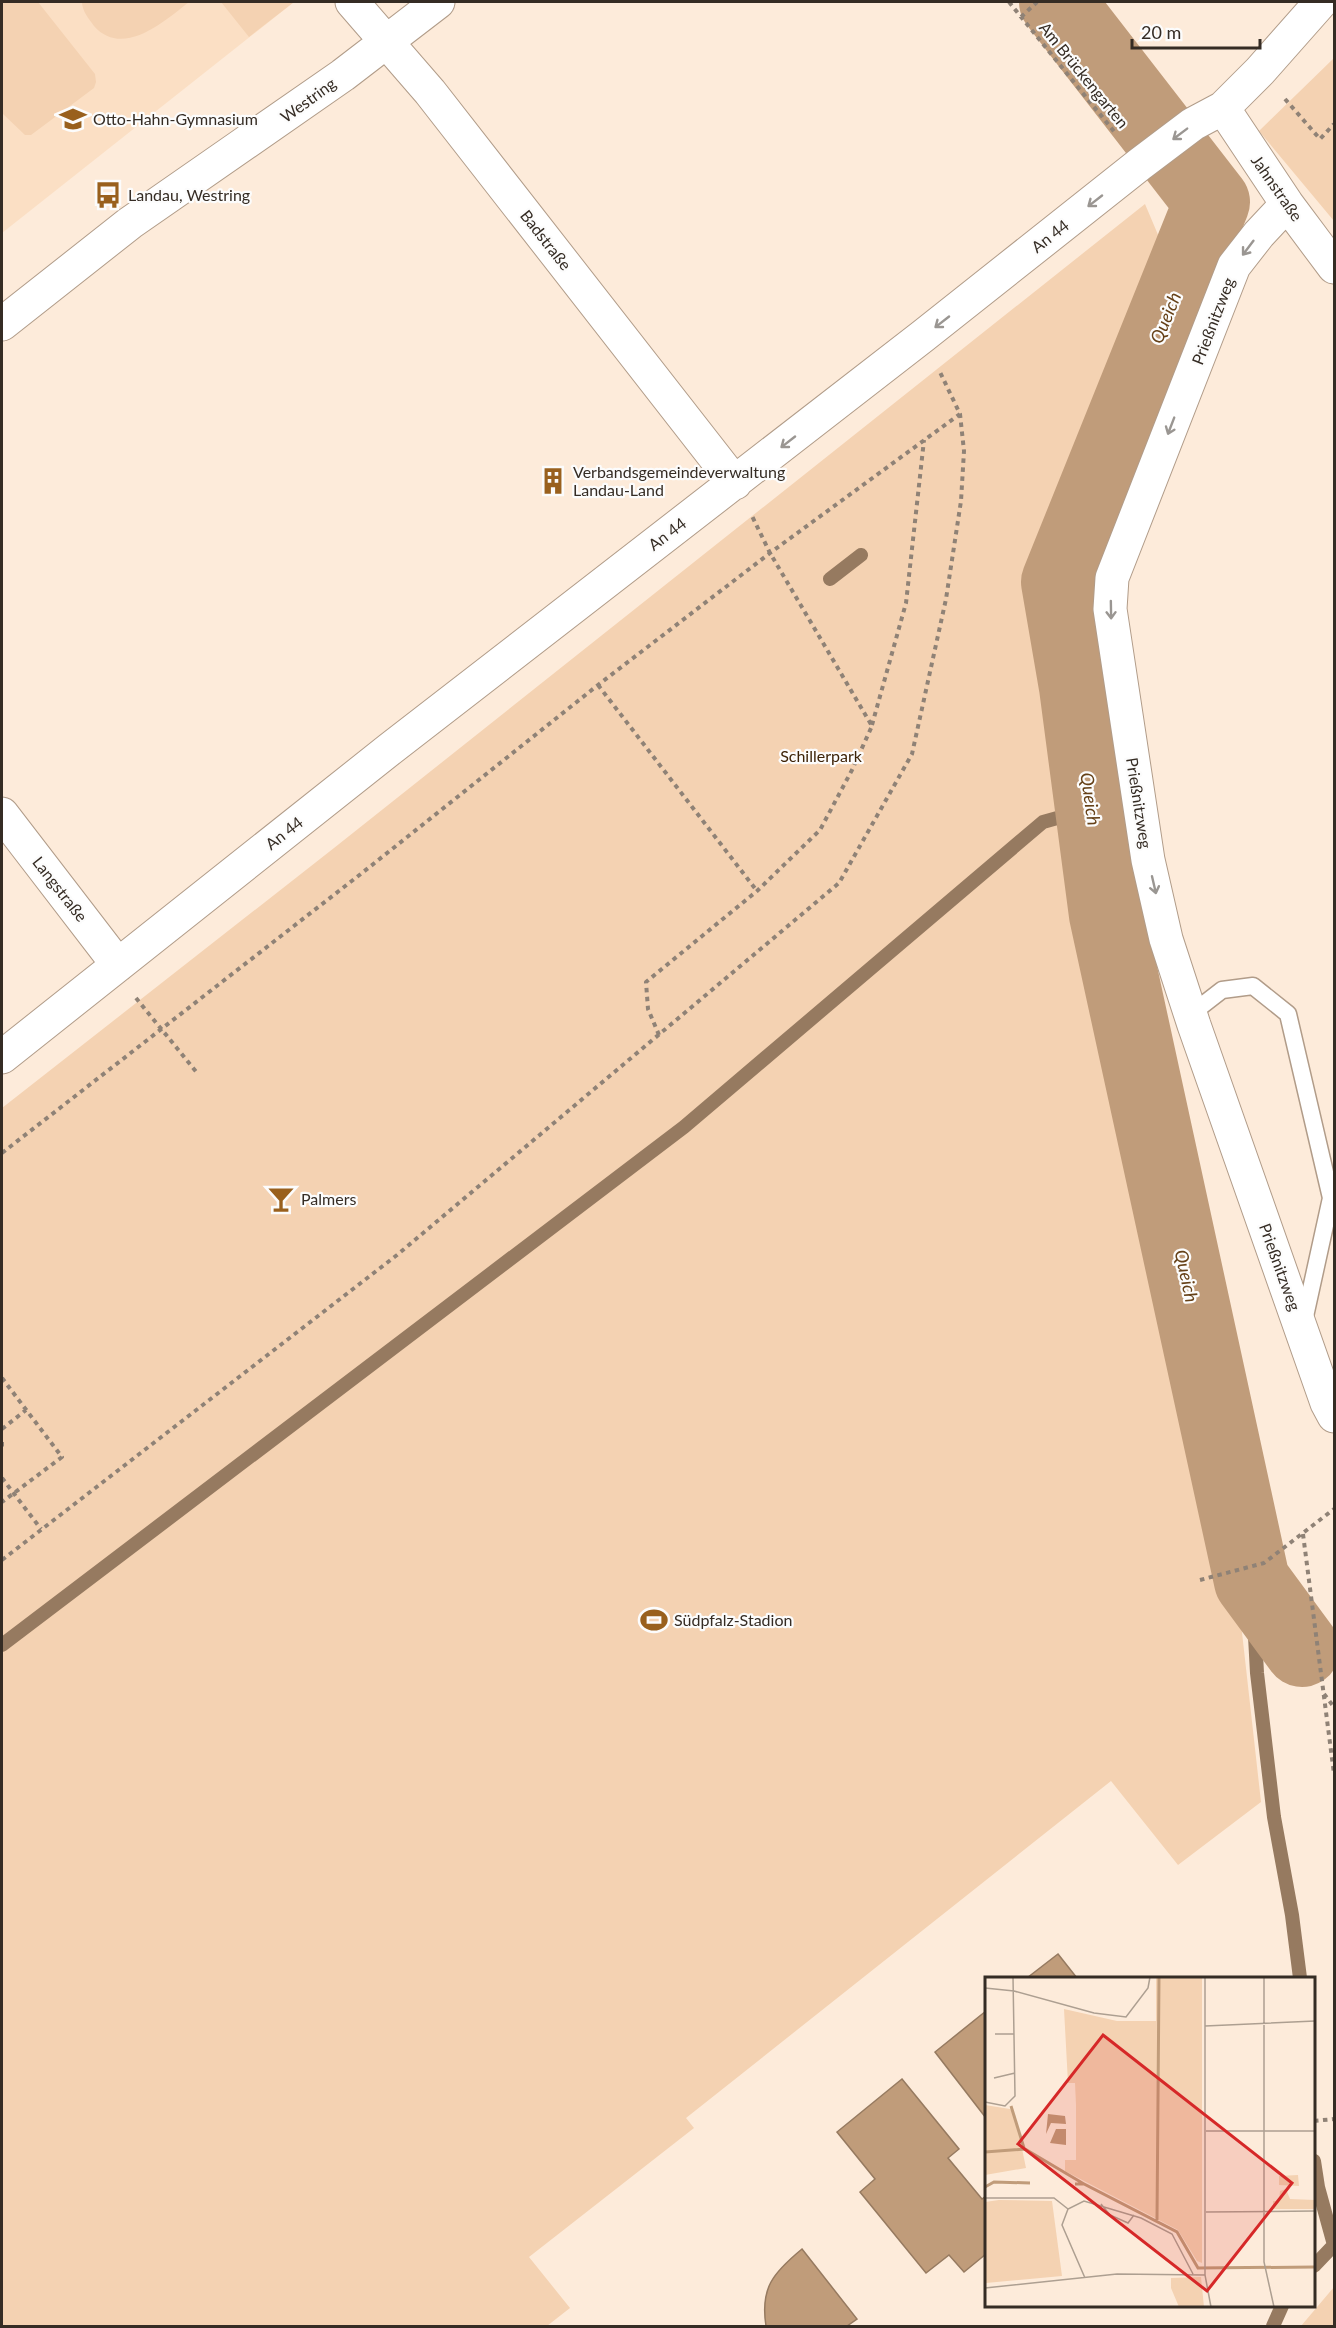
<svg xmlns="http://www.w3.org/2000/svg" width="1336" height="2328" font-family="Lato,sans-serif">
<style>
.built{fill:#fbdfc4}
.green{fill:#f4d2b2}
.water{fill:#c09c7a;stroke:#967a60;stroke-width:1.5}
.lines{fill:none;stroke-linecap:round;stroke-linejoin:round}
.stream{stroke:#967a60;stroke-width:14}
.river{stroke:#c09c7a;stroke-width:76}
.lane-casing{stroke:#b19c89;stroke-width:19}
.street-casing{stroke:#b19c89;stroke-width:35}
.path{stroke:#8f8276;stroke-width:4;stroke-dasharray:4.5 4.5;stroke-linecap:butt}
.lane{stroke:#fff;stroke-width:16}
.street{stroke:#fff;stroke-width:33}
.oneway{stroke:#9a9692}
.labels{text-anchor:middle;stroke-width:4.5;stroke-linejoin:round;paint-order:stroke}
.street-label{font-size:16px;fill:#352c24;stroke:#fcfcfc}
.poi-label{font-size:16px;fill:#352c24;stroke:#fcfcfc;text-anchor:start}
.park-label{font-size:16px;fill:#3d2307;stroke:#fcfcfc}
.water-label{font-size:18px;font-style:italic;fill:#654017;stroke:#fcfcfc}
.inset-river{fill:none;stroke:#c09c7a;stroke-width:3}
.inset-road{fill:none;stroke:#ad9f91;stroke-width:1.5}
.view{fill:#d62828;fill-opacity:0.15;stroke:#d62828;stroke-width:3}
.inset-edge{fill:none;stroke:#352c24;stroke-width:3}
</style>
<rect width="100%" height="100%" fill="#fdebda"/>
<!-- built -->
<path class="built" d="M2 2H294L2 233Z"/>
<!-- green -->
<path class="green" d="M2 2H38L95 74 96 82 94 88 31 135H25L2 113Z
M82 2H189C166 20 123 59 94 26 89 19 82 11 82 2Z
M221 2H294L249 37Z
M1334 58V221L1259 131Z
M1145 204 1167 256 1035 588 1080 848 1235 1570 1261 1802 1178 1865 1111 1781 686 2118 694 2128 529 2257 570 2308 547 2326H2V1108L334 848Z
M1334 2287V2326H1301Z"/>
<!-- water -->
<path class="water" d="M1058 1954 1077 1978H1027Z
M986 2011V2118L935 2052Z
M902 2079 959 2149 948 2158 982 2199 986 2196V2254L964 2272 949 2255 926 2273 860 2192 875 2179 837 2132Z
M802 2249 857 2319 847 2326H766C760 2288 773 2273 802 2249Z"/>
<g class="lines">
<!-- stream -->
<path class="stream" d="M830 579 861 555
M1252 1581 1257 1673 1274 1817 1292 1915 1300 1978
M2 1645 684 1127 1043 822 1093 808
M1314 2161 1318 2187 1334 2245
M1314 2266 1334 2245
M1273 2326 1282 2306"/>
<!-- river -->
<path class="river" d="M1057 2 1212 202 1059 582 1077 687 1107 915 1252 1581 1302 1649"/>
<defs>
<path id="lane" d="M1191 1014 1222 990 1253 986 1288 1014 1331 1198 1304 1321"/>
<path id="street" d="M352 2 430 92 735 483
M1223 108 1287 204 1334 267
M1287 204 1259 234 1234 266 1112 578 1110 609 1148 860 1166 939 1194 1025 1327 1403 1334 1416
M2 324 130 223 343 75 438 2
M2 814 118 965
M2 1057 390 749 923 336 1140 164 1193 124 1223 108 1260 71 1321 2"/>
</defs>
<!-- lane casing -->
<use href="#lane" class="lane-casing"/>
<!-- street casing -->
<use href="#street" class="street-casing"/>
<!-- path -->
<path class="path" d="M1009 2 1116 134
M1021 17 1037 2
M1285 99 1320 139 1334 124
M598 685 757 891
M872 725 906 603 924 440
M136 998 198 1074
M659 1035 648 1009 646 982 757 891 820 830 852 770 872 726 770 553 752 516
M2 1153 362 873 598 685 770 553 960 414
M2 1378 62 1457 2 1502
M2 1429 26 1410
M2 1442V1450
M2 1478 41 1529
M1303 1534 1334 1774
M2 1560 397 1255 839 883 912 754 946 599 961 501 964 451 960 414 939 370
M1200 1580 1264 1563 1334 1509
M1324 1694 1334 1707
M1314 2121 1334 2119"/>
<!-- lane -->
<use href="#lane" class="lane"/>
<!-- street -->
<use href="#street" class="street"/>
</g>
<!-- one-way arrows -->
<defs><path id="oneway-shaft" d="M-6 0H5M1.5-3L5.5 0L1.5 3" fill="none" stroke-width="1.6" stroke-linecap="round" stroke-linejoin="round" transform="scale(1.5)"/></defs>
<g class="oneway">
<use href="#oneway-shaft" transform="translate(1180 134) rotate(143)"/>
<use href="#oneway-shaft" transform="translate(1095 201) rotate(142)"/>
<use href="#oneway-shaft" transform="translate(1248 248) rotate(127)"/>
<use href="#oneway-shaft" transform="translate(942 322) rotate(142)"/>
<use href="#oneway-shaft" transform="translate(1171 426) rotate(111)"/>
<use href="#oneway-shaft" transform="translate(788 442) rotate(142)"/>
<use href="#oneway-shaft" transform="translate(1111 610) rotate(89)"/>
<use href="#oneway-shaft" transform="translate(1154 885) rotate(77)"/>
</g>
<!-- icons -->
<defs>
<symbol id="school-bare" viewBox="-9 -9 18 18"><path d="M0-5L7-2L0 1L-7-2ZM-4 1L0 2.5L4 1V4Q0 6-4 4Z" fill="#99601d" stroke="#fcfcfc" stroke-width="2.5" paint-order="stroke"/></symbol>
<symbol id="bus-bare" viewBox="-9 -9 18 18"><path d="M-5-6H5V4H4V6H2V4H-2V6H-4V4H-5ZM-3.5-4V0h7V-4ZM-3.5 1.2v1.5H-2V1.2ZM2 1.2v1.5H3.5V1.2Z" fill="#99601d" stroke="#fcfcfc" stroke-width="2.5" paint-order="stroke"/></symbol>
<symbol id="building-bare" viewBox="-9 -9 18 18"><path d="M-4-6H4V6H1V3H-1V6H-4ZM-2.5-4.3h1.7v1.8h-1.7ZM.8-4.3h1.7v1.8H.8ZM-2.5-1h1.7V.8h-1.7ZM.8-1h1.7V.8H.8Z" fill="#99601d" stroke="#fcfcfc" stroke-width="2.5" paint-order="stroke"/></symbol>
<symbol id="bar-bare" viewBox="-9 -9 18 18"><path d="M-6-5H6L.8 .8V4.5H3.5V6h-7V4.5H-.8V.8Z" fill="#99601d" stroke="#fcfcfc" stroke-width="2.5" paint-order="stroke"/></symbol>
<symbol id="stadium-bare" viewBox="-9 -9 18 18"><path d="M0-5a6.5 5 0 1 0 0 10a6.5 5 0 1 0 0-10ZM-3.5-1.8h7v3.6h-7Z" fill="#99601d" stroke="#fcfcfc" stroke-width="2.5" paint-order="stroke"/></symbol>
</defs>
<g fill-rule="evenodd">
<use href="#school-bare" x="54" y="100" width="38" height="38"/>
<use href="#bus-bare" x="89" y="176" width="38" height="38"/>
<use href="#building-bare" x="534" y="462" width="38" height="38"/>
<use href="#bar-bare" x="262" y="1180" width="38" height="38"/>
<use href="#stadium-bare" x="635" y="1601" width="38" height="38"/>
</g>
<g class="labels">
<!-- street labels -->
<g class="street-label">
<text transform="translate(1084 75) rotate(51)" y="6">Am Brückengarten</text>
<text transform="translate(308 100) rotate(-36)" y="6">Westring</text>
<text transform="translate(1277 188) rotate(55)" y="6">Jahnstraße</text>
<text transform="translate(1050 236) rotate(-38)" y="6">An 44</text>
<text transform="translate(546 240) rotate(52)" y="6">Badstraße</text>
<text transform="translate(1213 321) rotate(-69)" y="6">Prießnitzweg</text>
<text transform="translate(667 534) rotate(-37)" y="6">An 44</text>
<text transform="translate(1139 803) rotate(81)" y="6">Prießnitzweg</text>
<text transform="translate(284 833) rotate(-38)" y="6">An 44</text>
<text transform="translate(60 889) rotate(52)" y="6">Langstraße</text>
<text transform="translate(1280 1267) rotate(70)" y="6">Prießnitzweg</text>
</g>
<!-- poi labels -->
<g class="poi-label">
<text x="93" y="125">Otto-Hahn-Gymnasium</text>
<text x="128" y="201">Landau, Westring</text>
<text x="573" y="478">Verbandsgemeindeverwaltung<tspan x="573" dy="18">Landau-Land</tspan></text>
<text x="301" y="1205">Palmers</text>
<text x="674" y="1626">Südpfalz-Stadion</text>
</g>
<!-- park labels -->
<g class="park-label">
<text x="821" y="762">Schillerpark</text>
</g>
<!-- water labels -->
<g class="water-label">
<text transform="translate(1166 318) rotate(-68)" y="6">Queich</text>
<text transform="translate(1090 799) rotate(82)" y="6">Queich</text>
<text transform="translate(1186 1276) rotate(78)" y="6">Queich</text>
</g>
</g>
<!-- overview -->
<g transform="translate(985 1977)">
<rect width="330" height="330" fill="#fdebda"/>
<path d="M171 0H217V286L212 284 193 253 80 194V183H91V128L90 106H83L79 32 132 44H171ZM0 128 25 132 30 138 41 191 0 198ZM313 198 314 209 294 208V199ZM301 212 305 222 330 223V232H288V224H294L295 214ZM14 223 67 224 77 299 1 306 0 309V225ZM216 300 219 330H194L186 311V301Z" fill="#f4d2b2"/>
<path d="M63 137 80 139 81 147 66 146 61 157ZM71 152H81V168L65 166Z" fill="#c09c7a"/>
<path class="inset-river" d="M26 129 39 171M0 175 40 172 99 207M90 207H99L192 255 213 291 330 290M0 210 9 205 45 206M172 243 174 0"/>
<path class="inset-road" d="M220 0V298L226 330M279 0V285L289 330M0 11 29 14 109 36 141 40 163 11 165 0M220 49 330 44M10 57H29M9 101 30 96M0 125 20 129 30 119 28 0M221 154H330M0 221H69L83 232M116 227 125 238 143 246 149 238M221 235 330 234M100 301 77 248 83 232 99 224 156 241 187 257 208 297M0 311 132 297 220 298"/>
<path class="view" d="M118 58 307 206 222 314 33 167Z"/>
<rect width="330" height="330" class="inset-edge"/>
</g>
<!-- border -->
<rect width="1336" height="2328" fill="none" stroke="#352c24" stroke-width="6"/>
<!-- scale -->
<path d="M1132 39v9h128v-9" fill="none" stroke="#352c24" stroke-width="3"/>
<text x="1141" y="39" font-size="18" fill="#352c24" stroke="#fcfcfc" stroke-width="4.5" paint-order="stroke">20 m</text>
</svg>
